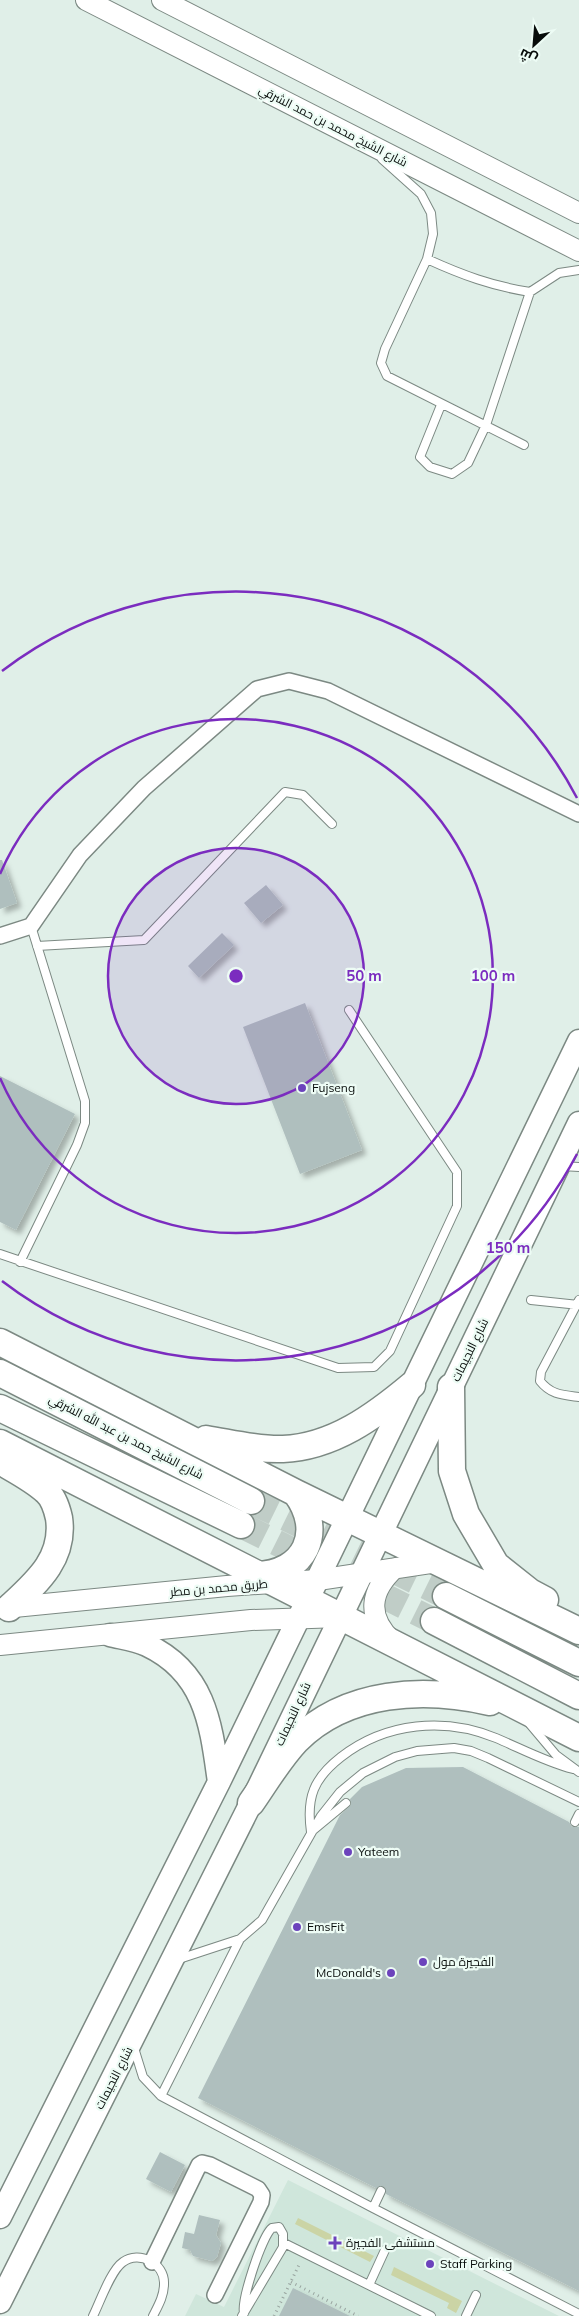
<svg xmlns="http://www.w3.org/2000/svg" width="579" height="2316" font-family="Mulish,Cairo,sans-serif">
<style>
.built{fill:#cfe6db}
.green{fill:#cbd4a5}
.building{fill:#afbfbe;filter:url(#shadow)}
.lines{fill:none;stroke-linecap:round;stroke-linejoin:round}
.highway-tunnel{stroke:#c0cdc7;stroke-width:26;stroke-dasharray:26 13;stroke-linecap:butt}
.lane-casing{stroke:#7c8983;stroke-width:10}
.street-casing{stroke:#7c8983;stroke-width:18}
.secondary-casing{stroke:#7c8983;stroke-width:22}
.primary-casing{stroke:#7c8983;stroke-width:25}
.highway-casing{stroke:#7c8983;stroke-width:29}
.path{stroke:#99a5a0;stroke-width:3;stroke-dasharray:1 4;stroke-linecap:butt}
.lane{stroke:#fff;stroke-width:8}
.street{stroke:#fff;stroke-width:15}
.secondary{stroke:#fff;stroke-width:20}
.primary{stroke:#fff;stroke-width:22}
.highway{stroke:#fff;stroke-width:26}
.ring{fill:none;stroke:#7b2cbf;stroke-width:2.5}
.poi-dot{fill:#6c43bc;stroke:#edfcf5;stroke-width:2}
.labels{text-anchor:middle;stroke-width:4.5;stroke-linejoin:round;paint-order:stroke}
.street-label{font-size:12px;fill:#080d0b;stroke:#edfcf5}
.poi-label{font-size:12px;fill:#080d0b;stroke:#edfcf5;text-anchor:start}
.centre{fill:#7b2cbf;stroke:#edfcf5;stroke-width:2.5}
.ring-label{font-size:15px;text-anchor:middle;font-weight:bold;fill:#7b2cbf;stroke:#edfcf5;stroke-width:4.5;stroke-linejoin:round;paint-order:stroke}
</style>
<defs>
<filter id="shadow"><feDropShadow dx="4.5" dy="4.5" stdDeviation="2.5" flood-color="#0004"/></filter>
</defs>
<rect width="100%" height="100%" fill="#e0efe8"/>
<!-- built -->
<path class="built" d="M288 2180 559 2316H185L196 2294 224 2307Z"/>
<!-- green -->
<path class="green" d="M298 2218 374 2256 370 2262 295 2224Z
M394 2267 462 2301 456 2313 447 2308 449 2303 391 2275Z"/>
<!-- building -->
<path class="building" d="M0 860H2L17 903 0 909Z
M266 885 283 905 261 923 244 903Z
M222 933 234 945 199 978 188 966Z
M305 1003 362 1150 300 1174 243 1027Z
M0 1076 75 1114 16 1230 0 1222Z
M463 1767 569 1822 572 1827H579V2291L386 2194 384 2186 376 2188 198 2098 340 1815 351 1805 350 1799 362 1787 406 1768Z
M160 2152 185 2165 171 2192 146 2179Z
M199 2215 220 2220 216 2235 221 2243 217 2257 212 2261 193 2256 190 2250 182 2248 185 2232 194 2234Z
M293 2288 350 2316H279Z"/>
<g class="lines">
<!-- highway-tunnel -->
<path class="highway-tunnel" d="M251 1501 446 1596
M241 1525 434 1621"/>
<defs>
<path id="lane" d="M382 159 421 194 431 213 433 234 427 259 385 349 381 363 387 376 524 445
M427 259C462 275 492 286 530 292L559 273 579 270
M441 405 420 457 430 467 452 474 468 463 486 425 530 292
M37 946 144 940 285 792 303 795 332 824
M561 1166 579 1167
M0 1254 338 1368 374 1367 390 1351 457 1206V1172L349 1010
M20 1262 77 1145 85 1123V1101L31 926
M531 1300 579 1305
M579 1300 541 1372 540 1381C551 1395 563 1395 579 1397
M529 1723 556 1755 579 1772
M346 1803 311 1832C306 1797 314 1778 341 1757 386 1722 445 1717 496 1738 522 1749 546 1762 573 1769
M575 1822 579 1814
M176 1960 240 1939
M134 2048 143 2077 161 2096 373 2208 579 2314
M161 2096 240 1939 262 1920 321 1816 340 1792 363 1773 395 1757 417 1751 454 1748 471 1751 488 1758 579 1802
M373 2208 381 2191
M284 2243 431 2316
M369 2285 385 2250
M93 2316C100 2302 111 2270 123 2262 139 2250 165 2263 164 2284 164 2296 158 2306 153 2316
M242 2316 283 2247V2234L279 2227 272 2228C262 2236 241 2300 244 2313
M466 2316 476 2295"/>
<path id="street" d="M0 936 31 926 80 855 144 788 257 689 289 681 328 691 579 814
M152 2262 199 2165 202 2163 210 2165 258 2189 262 2195 261 2202 215 2295"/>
<path id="secondary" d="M86 0 579 251
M162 0 579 213
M4 1608 227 1586 318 1580 437 1562
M392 1641C366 1616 370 1591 395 1568
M0 1645 251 1620 340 1617"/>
<path id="primary" d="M110 1635C122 1638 136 1640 147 1645 206 1673 211 1725 219 1782
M0 2217 219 1782 579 1041
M0 2302 251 1803 579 1123"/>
<path id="highway" d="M0 1342 296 1493 579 1631
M0 1373 251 1501
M451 1387 452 1471 466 1514 496 1565 530 1592 545 1600
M0 1408 241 1525
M206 1439C231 1443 257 1450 283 1449 333 1447 375 1416 412 1385
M0 1443 579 1738
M0 1461C15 1470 33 1479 46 1491 53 1497 57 1509 59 1518 65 1559 36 1583 9 1608
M256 1575C305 1574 325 1532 296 1493
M446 1596 579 1663
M434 1621 579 1696
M251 1803C265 1783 279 1759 296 1741 347 1690 424 1687 490 1702"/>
</defs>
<!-- lane casing -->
<use href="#lane" class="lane-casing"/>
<!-- street casing -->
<use href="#street" class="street-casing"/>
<!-- secondary casing -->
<use href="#secondary" class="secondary-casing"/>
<!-- primary casing -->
<use href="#primary" class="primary-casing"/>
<!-- highway casing -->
<use href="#highway" class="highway-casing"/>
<!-- path -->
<path class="path" d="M291 2282 358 2316
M274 2316 300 2263"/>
<!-- lane -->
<use href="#lane" class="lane"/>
<!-- street -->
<use href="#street" class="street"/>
<!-- secondary -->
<use href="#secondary" class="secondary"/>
<!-- primary -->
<use href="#primary" class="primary"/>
<!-- highway -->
<use href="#highway" class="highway"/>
</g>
<!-- distance rings -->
<circle cx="236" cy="976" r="128" fill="#7b2cbf" fill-opacity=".12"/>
<g class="ring">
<circle cx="236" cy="976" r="128"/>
<path d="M0 874A257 257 0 1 1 0 1078"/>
<path d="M577 1154A385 385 0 0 1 2 1281M2 671A385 385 0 0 1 577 798"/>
</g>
<!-- markers -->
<g class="poi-dot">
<circle cx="302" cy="1088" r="5"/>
<circle cx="348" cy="1852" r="5"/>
<circle cx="297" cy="1927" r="5"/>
<circle cx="423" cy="1962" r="5"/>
<circle cx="391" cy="1973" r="5"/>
<path d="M332.5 2235.5h5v5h5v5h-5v5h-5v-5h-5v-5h5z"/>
<circle cx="430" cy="2264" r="5"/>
</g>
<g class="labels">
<!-- street labels -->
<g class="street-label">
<text transform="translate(333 126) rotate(27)" y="4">شارع الشيخ محمد بن حمد الشرقي</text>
<text transform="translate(470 1350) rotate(-64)" y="4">شارع النجيمات</text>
<text transform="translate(126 1437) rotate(27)" y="4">شارع الشيخ حمد بن عبد الله الشرقي</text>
<text transform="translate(219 1588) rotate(-5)" y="4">طريق محمد بن مطر</text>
<text transform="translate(293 1714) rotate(-65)" y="4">شارع النجيمات</text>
<text transform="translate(114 2078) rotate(-63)" y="4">شارع النجيمات</text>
</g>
<!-- poi labels -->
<g class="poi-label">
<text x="312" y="1092">Fujseng</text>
<text x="358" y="1856">Yateem</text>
<text x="307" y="1931">EmsFit</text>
<text x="433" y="1966">الفجيرة مول</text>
<text x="381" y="1977" text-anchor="end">McDonald's</text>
<text x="346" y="2247">مستشفى الفجيرة</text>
<text x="440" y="2268">Staff Parking</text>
</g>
</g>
<circle cx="236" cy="976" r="8" class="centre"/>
<g class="ring-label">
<text x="364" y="981">50 m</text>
<text x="493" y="981">100 m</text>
<text x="508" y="1253">150 m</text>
</g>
<!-- north arrow -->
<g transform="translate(534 45) rotate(206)" stroke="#edfcf5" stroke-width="4" paint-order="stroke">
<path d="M0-4L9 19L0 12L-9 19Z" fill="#080d0b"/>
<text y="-8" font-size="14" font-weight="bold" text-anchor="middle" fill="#080d0b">ش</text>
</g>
</svg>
